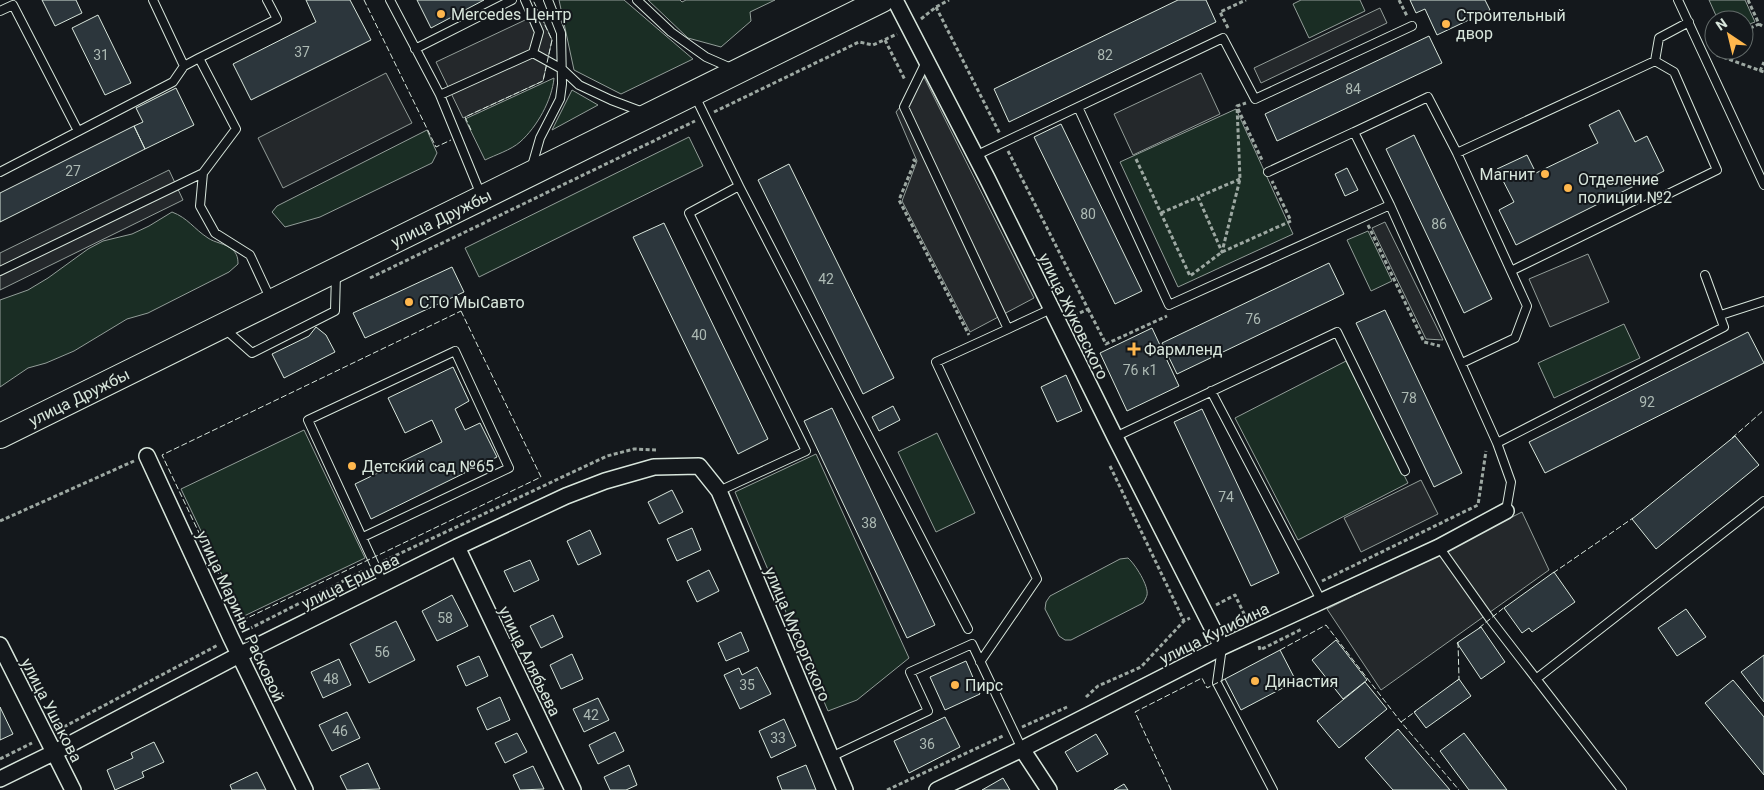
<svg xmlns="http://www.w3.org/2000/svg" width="1764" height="790" font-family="Roboto,sans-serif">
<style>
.green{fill:#1a2d24;stroke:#939e99}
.parking{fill:#24282b;stroke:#939e99}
.building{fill:#2c363c;stroke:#d8e6dc}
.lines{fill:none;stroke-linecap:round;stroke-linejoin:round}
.service-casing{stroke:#d8e6dc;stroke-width:10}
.minor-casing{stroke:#d8e6dc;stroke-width:18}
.primary-casing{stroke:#d8e6dc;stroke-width:26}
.path{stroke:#9da8a2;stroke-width:3;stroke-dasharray:4 2.5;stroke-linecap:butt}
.service{stroke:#14181c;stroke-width:8}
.minor{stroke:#14181c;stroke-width:15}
.primary{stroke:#14181c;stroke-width:24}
.fence{stroke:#d8e6dc;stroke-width:1;stroke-dasharray:6 2.5;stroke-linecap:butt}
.poi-dot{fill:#ffb74d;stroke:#14181c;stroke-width:2}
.labels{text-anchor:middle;stroke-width:4;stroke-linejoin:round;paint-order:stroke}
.number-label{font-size:14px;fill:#adbab4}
.poi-label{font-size:16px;fill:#d8e6dc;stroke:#14181c;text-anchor:start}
.street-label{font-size:16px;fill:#d8e6dc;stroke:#14181c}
</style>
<rect width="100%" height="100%" fill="#14181c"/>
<!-- green -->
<path class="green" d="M559 0H624L693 59 621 94 574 70Z
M648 0H680L682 2 686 0H775L750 12 751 21 721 47 688 38Z
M1301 0H1360L1365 11 1309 38 1293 4Z
M1709 0H1745L1755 22 1744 26V20H1718Z
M554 78C552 100 537 127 520 142 511 150 495 155 485 160L465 119Z
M572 90 598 105 552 130Z
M1236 109 1293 234 1178 287 1120 162Z
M427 130 437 153 432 163 320 217 285 227 272 212 277 206Z
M689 137 703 166 479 277 465 248Z
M172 212C188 218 194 229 208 238 215 243 225 243 233 250 237 254 238 258 238 264L229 272 148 313 127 319 74 351 46 363 28 368 0 387V300L28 290 48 278 88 249 103 241 132 234 149 226Z
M1368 231 1392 281 1371 291 1347 240Z
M1624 324 1640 358 1554 398 1538 363Z
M1346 361 1408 483 1298 540 1235 418Z
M304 430 365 558 242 617 181 489Z
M937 433 975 513 936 532 898 452Z
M816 454 909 658 857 700 828 711 735 492Z
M1128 558C1135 564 1149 586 1147 595 1147 596 1144 602 1143 603L1071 640H1065L1059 636 1045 609 1046 602 1050 596 1120 559Z"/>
<!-- parking -->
<path class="parking" d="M1380 8 1387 23 1261 83 1254 68Z
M540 13 552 40 543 81 463 118 436 62Z
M386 73 412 123 283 188 258 138Z
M1201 73 1220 114 1133 155 1114 114Z
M924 77 1034 298 970 332 902 201 917 161 896 112Z
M169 170 183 200 0 290V253Z
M1385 222 1443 340 1426 339 1372 228Z
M1588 254 1609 302 1550 327 1529 279Z
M1421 480 1438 514 1361 552 1344 518Z
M1522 512 1549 570 1381 690 1327 609Z"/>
<!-- building -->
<path class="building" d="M42 0H76L82 13 55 26Z
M306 0H350L371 40 251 100 233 64 316 22Z
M417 0H484L431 28Z
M1178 0H1206L1216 22 1009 122 994 89Z
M1410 0H1485L1490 10 1437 35 1425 9 1416 13Z
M98 15 131 83 105 95 72 28Z
M1429 36 1442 63 1277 141 1265 114Z
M176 88 194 125 145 149 134 126 143 122 136 108Z
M1619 110 1635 142 1647 136 1664 171 1516 245 1499 210 1514 202 1497 169 1527 155 1536 173 1598 143 1589 125Z
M1061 124 1142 291 1115 304 1034 137Z
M134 126 145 149 0 222V193Z
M1414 135 1492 299 1464 313 1386 149Z
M789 164 894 378 863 394 758 180Z
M1347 168 1358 190 1345 196 1335 174Z
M664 223 768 439 738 454 633 237Z
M1329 263 1344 294 1177 374 1162 343Z
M452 267 464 292 365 338 353 313Z
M1385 310 1462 473 1434 487 1356 323Z
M316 327 326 335 335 352 284 378 272 354 309 336Z
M1152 328 1179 386 1127 411 1100 353Z
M1748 332 1764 363 1545 473 1529 442Z
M453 367 469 401 455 409 465 430 480 423 497 457 371 519 355 484 442 442 432 420 405 433 388 398Z
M1066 375 1082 411 1057 422 1041 387Z
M893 406 900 420 879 431 872 417Z
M832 408 935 625 907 638 804 421Z
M1202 409 1279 573 1251 586 1174 422Z
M1735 436 1759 465 1656 549 1632 519Z
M672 490 683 512 659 524 648 502Z
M692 528 701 550 677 561 667 539Z
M590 530 601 554 578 565 567 541Z
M530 560 539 580 514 592 504 571Z
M709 570 719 591 697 602 687 581Z
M1554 572 1575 602 1532 632 1529 628 1522 633 1504 608Z
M452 595 468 626 437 641 422 611Z
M1686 609 1706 637 1677 656 1658 628Z
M553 615 563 637 541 648 530 626Z
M396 621 415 660 369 683 350 644Z
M1481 627 1505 662 1481 679 1457 643Z
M741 632 749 651 726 661 718 643Z
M1336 640 1367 680 1343 699 1312 660Z
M1280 650 1296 681 1241 710 1225 679Z
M572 654 583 679 561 689 550 665Z
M1764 655V702L1741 672Z
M479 656 488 676 466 686 457 666Z
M339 659 351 685 323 698 311 672Z
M966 661 980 694 945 710 930 677Z
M757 667 771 694 740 709 724 675 739 668 742 675Z
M1459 679 1471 696 1426 728 1414 712Z
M1733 680 1764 717V775L1705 703Z
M1365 682 1387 709 1339 748 1317 721Z
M500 697 510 720 487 730 477 708Z
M598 698 609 720 584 732 573 709Z
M0 707 13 734 0 740Z
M347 712 360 738 332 751 319 725Z
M945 717 960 747 909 773 894 741Z
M784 719 796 746 771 758 759 731Z
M1398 729 1450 790H1393L1365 758Z
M615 732 624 751 598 764 589 745Z
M517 733 527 752 505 763 495 743Z
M1464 733 1507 790H1469L1440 751Z
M1096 734 1108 754 1077 772 1065 752Z
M154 742 164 762 142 772 144 777 115 790 107 770 133 758 131 753Z
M368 763 380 789 347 790 340 776Z
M629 765 637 785 626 790H610L604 777Z
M806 765 816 790H782L777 777Z
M533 766 544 789 520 790 513 775Z
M257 772 266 790H232L230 785Z
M1003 778 1010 790H982Z
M1124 784 1128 790H1114Z"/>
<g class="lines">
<defs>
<path id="service" d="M153 0 184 66
M267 0 277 19 199 58 236 129 203 173 200 206 215 233 250 255 271 300
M390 0 440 95 481 195
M637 0 671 32 706 57 731 68
M1678 0 1764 185
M0 11 13 5 78 131
M415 49 512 0
M533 53 562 69 579 85 611 100 643 112
M926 62 904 107 1008 329 1051 309
M694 94 739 186 689 213 806 451 719 491
M440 95 533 53 539 32 525 0
M1078 107 1169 305 1390 205
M1457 153 1655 61 1659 38 1689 22
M975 156 1223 38 1255 99 1412 26
M532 166 540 138 560 99 562 84 561 33 548 0
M0 172 173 82 184 66 199 58
M1268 172 1354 132
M739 186 968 629
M0 271 203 173
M1511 271 1717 170 1674 72 1655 61
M1721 315 1764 301
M225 329 252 353 335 311 336 273
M1462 363 1515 338 1527 306 1457 153 1428 97 1354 132 1390 205 1497 443 1511 482 1506 511
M1211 391 1322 602
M1115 437 1337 332 1405 471
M1497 443 1724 327 1705 275
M363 537 509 468 455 351 308 420 383 583
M1439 547 1490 619 1622 790
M1222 647 1217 683 1273 790
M980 662 1037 579 936 362 1008 329
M1536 679 1764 501
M831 757 928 711 910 672 972 644 1022 749"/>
<path id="minor" d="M895 0 987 178 1115 437 1222 647
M147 456 231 638 305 790
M457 547 573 790
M0 645 73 790
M1022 749 1049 790
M0 779 55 752 239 655 457 547 566 496 605 481 654 467 699 466 719 491 845 790
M937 790 1022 749 1222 647 1439 547 1506 511"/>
<g id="primary">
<path id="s1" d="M0 436 882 0"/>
</g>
</defs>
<!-- service casing -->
<use href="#service" class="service-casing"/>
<!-- minor casing -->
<use href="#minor" class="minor-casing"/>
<!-- primary casing -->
<use href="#primary" class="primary-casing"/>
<!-- path -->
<path class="path" d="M1399 0 1407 16
M1748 0 1759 24 1764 27
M936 7 1000 134
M921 19 936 7 949 0
M1228 28 1220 12 1246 0
M1744 31 1759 24
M885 40 905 80
M1717 55 1764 72
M1760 71 1764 62
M1238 109 1263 162
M714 112 859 42 873 45 897 34
M1008 151 1088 309 1071 317
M913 159 915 161 899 200 969 335
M1136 159 1190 276 1222 252 1291 221 1272 181
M1240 179 1198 197 1222 252 1240 179 1237 106 1246 103
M1161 213 1198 197
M1368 225 1424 342 1440 346
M370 278 695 121
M1088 309 1106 344 1167 316
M1110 466 1184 621 1190 618
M0 521 134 461
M384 561 607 456 634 449 656 450
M1322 581 1478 505 1486 451
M1216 605 1235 595 1247 620
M243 632 365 570
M1259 646 1260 650 1302 629
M1086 697 1098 686 1141 667 1184 621
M1022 727 1067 707
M58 730 218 645
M0 759 32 743
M887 790 1003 736"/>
<!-- service -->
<use href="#service" class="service"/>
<!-- minor -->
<use href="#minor" class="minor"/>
<!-- primary -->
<use href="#primary" class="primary"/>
<!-- fence -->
<path class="fence" d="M364 0 436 147 451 140
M471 130 465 117 543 81 552 40 533 0
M461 311 541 477 241 621 162 455Z
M1732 438 1764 410
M1553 573 1633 518
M1479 628 1506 606
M1280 650 1326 625 1401 722 1459 790
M1457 681 1459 679 1458 642
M1401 722 1416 711
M1171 790 1135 712 1202 678 1207 688 1225 679"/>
</g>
<!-- markers -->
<g class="poi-dot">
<circle cx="441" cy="14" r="5"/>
<circle cx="1446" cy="24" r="5"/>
<circle cx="1545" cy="174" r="5"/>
<circle cx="1568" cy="188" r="5"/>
<circle cx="409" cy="302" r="5"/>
<path d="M1131.5 341.5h5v5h5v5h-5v5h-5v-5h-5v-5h5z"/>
<circle cx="352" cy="466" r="5"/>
<circle cx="1255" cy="681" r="5"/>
<circle cx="955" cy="685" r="5"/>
</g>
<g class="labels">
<!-- number labels -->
<g class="number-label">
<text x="302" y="57">37</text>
<text x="101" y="60">31</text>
<text x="1105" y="60">82</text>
<text x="1353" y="94">84</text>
<text x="73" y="176">27</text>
<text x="1088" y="219">80</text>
<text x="1439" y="229">86</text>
<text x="826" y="284">42</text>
<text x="1253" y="324">76</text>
<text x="699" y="340">40</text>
<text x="1140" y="375">76 к1</text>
<text x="1409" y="403">78</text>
<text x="1647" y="407">92</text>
<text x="1226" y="502">74</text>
<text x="869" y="528">38</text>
<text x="445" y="623">58</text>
<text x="382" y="657">56</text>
<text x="331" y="684">48</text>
<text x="747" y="690">35</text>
<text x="591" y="720">42</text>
<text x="340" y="736">46</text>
<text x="778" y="743">33</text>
<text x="927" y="749">36</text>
</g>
<!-- poi labels -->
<g class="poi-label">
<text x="451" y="20">Mercedes Центр</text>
<text x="1456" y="21">Строительный<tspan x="1456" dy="18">двор</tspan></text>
<text x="1535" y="180" text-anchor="end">Магнит</text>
<text x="1578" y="185">Отделение<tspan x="1578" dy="18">полиции №2</tspan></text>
<text x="419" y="308">СТО МыСавто</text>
<text x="1144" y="355">Фармленд</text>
<text x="362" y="472">Детский сад №65</text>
<text x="1265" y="687">Династия</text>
<text x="965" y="691">Пирс</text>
</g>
<!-- street labels -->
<g class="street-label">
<text dy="6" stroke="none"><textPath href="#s1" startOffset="492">улица Дружбы</textPath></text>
<text transform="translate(1074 316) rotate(64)" y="6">улица Жуковского</text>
<text dy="6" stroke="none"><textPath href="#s1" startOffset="88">улица Дружбы</textPath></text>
<text transform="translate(350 581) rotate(-26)" y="6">улица Ершова</text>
<text transform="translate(241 616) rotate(65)" y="6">улица Марины Расковой</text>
<text transform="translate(1214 633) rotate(-26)" y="6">улица Кулибина</text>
<text transform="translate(798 634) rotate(67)" y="6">улица Мусоргского</text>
<text transform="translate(530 661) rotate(64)" y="6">улица Алябьева</text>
<text transform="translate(52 710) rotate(63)" y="6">улица Ушакова</text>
</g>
</g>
<!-- north arrow -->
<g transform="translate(1729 35) rotate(325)"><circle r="24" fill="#14181c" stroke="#626a69"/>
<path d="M0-4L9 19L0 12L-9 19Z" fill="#ffb74d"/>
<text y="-8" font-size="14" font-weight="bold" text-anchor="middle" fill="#d8e6dc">N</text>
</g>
</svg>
